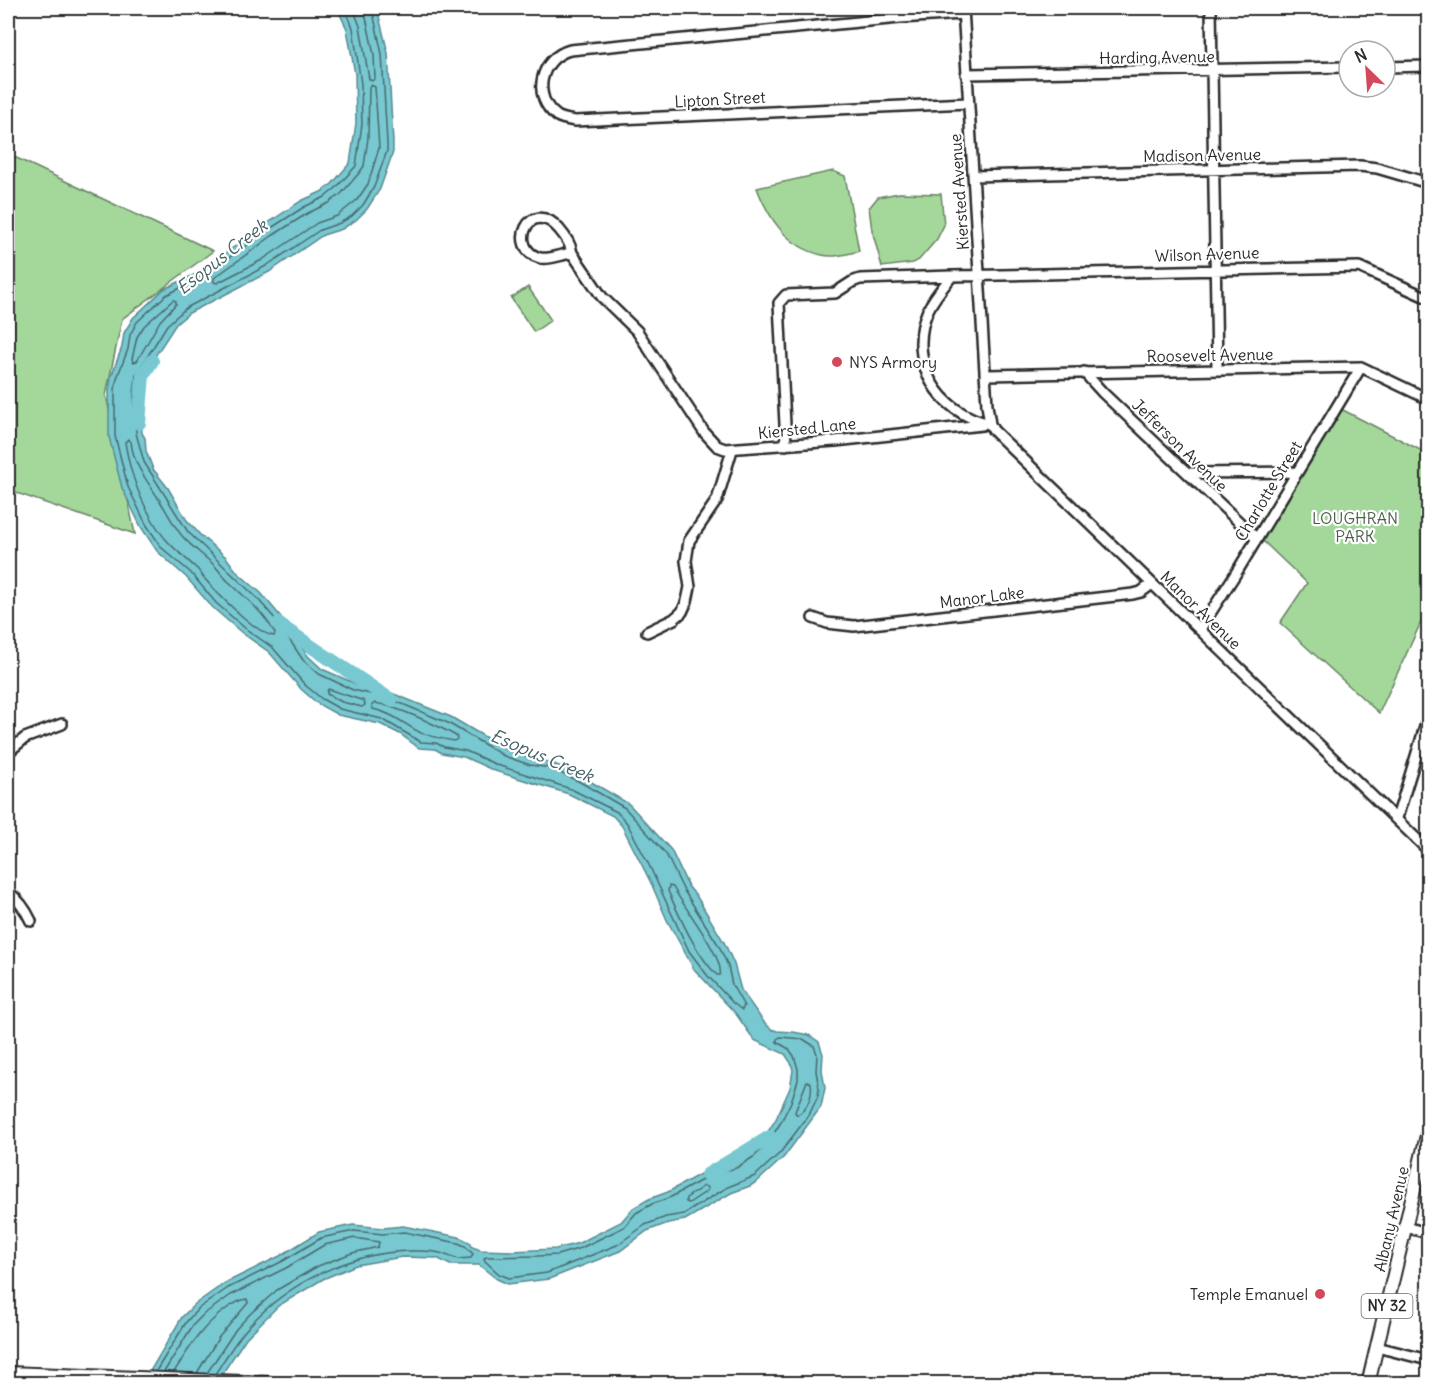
<svg xmlns="http://www.w3.org/2000/svg" width="1436" height="1391" font-family="Delius,sans-serif">
<style>
.green{fill:#a4d89b;stroke:#688263;stroke-width:1.5}
.water{fill:#77c8d1;stroke:#59898f;stroke-width:1.5}
.lines{fill:none;stroke-linecap:round;stroke-linejoin:round}
.shore{stroke:#496a6d;stroke-width:1.5}
.river{stroke:#77c8d1;stroke-width:14}
.minor-casing{stroke:#2b2b2b;stroke-width:14}
.major-casing{stroke:#2b2b2b;stroke-width:16}
.highway-casing{stroke:#2b2b2b;stroke-width:18}
.minor{stroke:#fff;stroke-width:9}
.major{stroke:#fff;stroke-width:12}
.highway{stroke:#fff;stroke-width:14}
.poi-dot{fill:#d1495b;stroke:#fff;stroke-width:2}
.labels{text-anchor:middle;stroke-width:4.5;stroke-linejoin:round;paint-order:stroke}
.shield{fill:#fff;stroke:#6b6b6b;stroke-width:1.5}
.shield-label{font-size:15px;font-weight:bold;fill:#2b2b2b}
.street-label{font-size:16px;fill:#2b2b2b;stroke:#fff}
.poi-label{font-size:16px;fill:#2b2b2b;stroke:#fff;text-anchor:start}
.park-label{font-size:16px;fill:#4f5f4d;stroke:#fff}
.water-label{font-size:18px;font-style:italic;fill:#466265;stroke:#fff}
</style>
<rect width="100%" height="100%" fill="#fff"/>
<filter id="ink" filterUnits="userSpaceOnUse"><feTurbulence type="fractalNoise" baseFrequency=".0167" numOctaves="2"/><feDisplacementMap in="SourceGraphic" scale="12" xChannelSelector="R" yChannelSelector="G"/><feConvolveMatrix kernelMatrix="1 2 1 2 8 2 1 2 1" color-interpolation-filters="sRGB"/></filter>
<g filter="url(#ink)">
<!-- green -->
<path class="green" d="M8 154 213 251 122 319 106 395 135 534 8 490Z
M833 171 845 176 859 251C847 254 834 258 822 255 787 247 769 219 757 188Z
M899 193 941 194 944 225 937 239 919 260 913 263 882 267 872 230 869 208 878 197Z
M528 287 551 320 534 332 511 298Z
M1341 409 1428 454V607L1379 713 1280 623 1307 583 1262 540Z"/>
<!-- water -->
<path class="water" d="M337 8H377L388 53 393 142V152L380 189 367 209 356 220 342 229 323 235 269 272 189 313 176 324 142 376 140 395 142 433 145 438 146 451 153 469 168 488 186 519 201 536 226 557 237 572 261 593 281 617 308 656 322 669 356 684 389 692 451 717 507 750 532 759 552 763 583 777 629 804 671 850 688 886 697 897 725 944 734 964 741 990 763 1021 771 1029 777 1031 793 1032 809 1035 819 1042 823 1054 822 1070 825 1088 821 1107 784 1157 758 1181 750 1186 731 1193 685 1220 668 1223 647 1231 620 1251 549 1279 508 1284 497 1279 479 1265H450L437 1258 402 1257 356 1265 323 1279 278 1306 246 1338 216 1383H143L182 1317 195 1304 225 1283 280 1256 319 1232 353 1225 383 1228 403 1226 459 1237 471 1243 472 1247 481 1250 512 1251 556 1249 579 1243 621 1222 633 1208 649 1199 668 1192 711 1168 726 1165 741 1158 751 1152 764 1138 776 1119 790 1088 793 1070 791 1063 785 1054 754 1040 736 1014 694 969 667 920 651 883 622 826 613 816 569 794 495 771 464 757 442 753 435 749 419 748 400 734 380 724 338 715 318 704 301 689 269 652 242 633 212 607 186 577 157 551 141 527 122 488 109 437V390L111 377 122 347 124 333 133 318 164 289 196 274 265 225 301 201 321 192 332 184 350 163 356 123 355 74 347 29Z"/>
<g class="lines">
<!-- shore -->
<path class="shore" d="M345 8 353 28 361 84 362 124 356 166 336 188 325 197 304 207 268 230 199 279 166 295 137 322 130 335 128 349 117 378 115 390V436L128 487 146 524 162 548 191 573 216 603 246 629 273 648 305 685 322 699 340 709 382 719 421 742 436 743 444 747 466 751 497 765 571 789 617 812 627 823 649 865 689 951 707 975 733 1003 742 1010 744 1006 732 985 728 966 719 946 683 889 666 854 625 808 580 782 550 768 530 765 504 756 448 723 388 698 353 690 319 674 303 660 277 621 256 597 188 532 144 462 136 433 134 395 136 375 167 325 186 308 266 266 320 230 340 223 352 216 363 205 374 187 387 151V143L382 54 372 8
M353 8 360 26 369 79 372 81 375 78 374 55 364 8
M371 85 375 87 379 148 368 184 357 200 337 216 317 223 262 260 217 283 214 282V278L272 236 308 213 329 203 341 194 360 172 364 166 368 138 369 87Z
M173 300 176 301V304L160 321 137 361 133 362 132 359 137 337 144 326Z
M128 439 131 442C134 466 145 477 158 498 167 511 173 525 183 537 192 547 203 555 214 565 219 570 223 577 229 582 246 598 263 612 275 633L274 636C256 634 216 592 204 578 201 574 199 570 195 567 176 549 166 544 152 519 138 495 129 468 125 442Z
M328 689 364 701 365 705 362 707 342 702 327 694Z
M375 703C398 707 435 724 456 736L457 739 454 741C449 740 424 735 421 733 404 724 392 713 373 709L372 705Z
M669 886 673 887C682 905 725 958 720 975H717C695 953 681 919 668 891Z
M780 1037 803 1039 814 1046 817 1054 816 1071 819 1088 818 1096 809 1115 780 1153 755 1176 728 1187 684 1214 666 1217 645 1225 617 1245 547 1273 509 1278 499 1274 485 1261 484 1258 487 1257 538 1256 557 1255 581 1248 624 1227 636 1213 652 1204 671 1197 713 1174 736 1168 755 1156 769 1141 781 1122 791 1102 798 1080V1069L794 1056 789 1049 777 1042V1039Z
M807 1081 811 1083C813 1095 808 1109 797 1115L795 1112Z
M704 1186 708 1188 707 1191 689 1203 686 1202V1198Z
M156 1371 187 1321 199 1308 228 1288 283 1261 321 1238 354 1231 383 1234 404 1232 458 1243 465 1246 473 1254 471 1258C452 1260 457 1258 440 1253 431 1250 418 1251 408 1251 350 1253 289 1282 250 1325 236 1340 226 1357 215 1374
M164 1372 193 1325 204 1314 231 1295 286 1268 324 1245 355 1238 379 1242 378 1247 352 1253 318 1266 277 1290 251 1313 236 1329 207 1373
M174 1372C190 1347 201 1327 226 1309 233 1304 239 1300 247 1299L248 1303 219 1337 197 1373"/>
<!-- river -->
<path class="river" d="M139 423 143 375 152 361
M278 624 391 700
M707 1175 770 1137"/>
<defs>
<path id="minor" d="M963 8 987 405 990 424 993 430 1428 850
M1211 8 1217 369
M963 14 900 18 570 50C540 58 531 97 557 116 562 119 569 120 575 121L968 103
M1385 67 1428 66
M966 74 1349 67
M973 176 1360 166 1377 168 1428 183
M572 253C571 244 565 236 559 229 529 196 507 249 540 258 550 260 562 254 572 253L602 297 637 331 704 432 717 446 725 449 835 441 982 425
M1084 372 1103 393 1257 539
M986 375 1361 367 1428 399
M990 424C938 413 906 361 928 310 934 297 943 287 952 276L1359 267 1428 298
M786 445 779 303 786 295 835 293 852 282 860 279 952 276
M1188 473 1297 472
M813 618 827 623 854 626 1133 594 1141 592 1152 584
M1200 629 1238 570 1361 367
M647 632 674 619 682 612 687 601 690 587 686 561 689 541 717 500 732 450
M8 752 25 738 62 724
M1397 818 1428 717
M8 892C19 900 25 908 31 921
M1405 1227 1428 1233
M1377 1347 1428 1360"/>
<path id="major" d="M1368 1384 1428 1131"/>
<path id="highway" d="M8 1374 269 1384"/>
</defs>
<!-- minor casing -->
<use href="#minor" class="minor-casing"/>
<!-- major casing -->
<use href="#major" class="major-casing"/>
<!-- highway casing -->
<use href="#highway" class="highway-casing"/>
<!-- minor -->
<use href="#minor" class="minor"/>
<!-- major -->
<use href="#major" class="major"/>
<!-- highway -->
<use href="#highway" class="highway"/>
</g>
</g>
<!-- markers -->
<g class="poi-dot">
<circle cx="837" cy="362" r="6"/>
<circle cx="1320" cy="1294" r="6"/>
</g>
<g class="labels">
<!-- shield labels -->
<rect class="shield" x="1361.5" y="1294" width="51" height="24" rx="4.5"/>
<g class="shield-label">
<text x="1387" y="1311">NY 32</text>
</g>
<!-- street labels -->
<g class="street-label">
<text transform="translate(1157 57) rotate(-1)" y="6">Harding Avenue</text>
<text transform="translate(720 99) rotate(-3)" y="6">Lipton Street</text>
<text transform="translate(1202 155) rotate(-1)" y="6">Madison Avenue</text>
<text transform="translate(959 192) rotate(-94)" y="6">Kiersted Avenue</text>
<text transform="translate(1207 254) rotate(-2)" y="6">Wilson Avenue</text>
<text transform="translate(1210 355) rotate(-1)" y="6">Roosevelt Avenue</text>
<text transform="translate(807 428) rotate(-6)" y="6">Kiersted Lane</text>
<text transform="translate(1180 445) rotate(44)" y="6">Jefferson Avenue</text>
<text transform="translate(1268 491) rotate(-59)" y="6">Charlotte Street</text>
<text transform="translate(982 597) rotate(-7)" y="6">Manor Lake</text>
<text transform="translate(1201 610) rotate(44)" y="6">Manor Avenue</text>
<text transform="translate(1391 1219) rotate(-77)" y="6">Albany Avenue</text>
</g>
<!-- poi labels -->
<g class="poi-label">
<text x="849" y="368">NYS Armory</text>
<text x="1308" y="1300" text-anchor="end">Temple Emanuel</text>
</g>
<!-- park labels -->
<g class="park-label">
<text x="1355" y="524">LOUGHRAN<tspan x="1355" dy="18">PARK</tspan></text>
</g>
<!-- water labels -->
<g class="water-label">
<text transform="translate(222 257) rotate(-38)" y="6">Esopus Creek</text>
<text transform="translate(542 756) rotate(23)" y="6">Esopus Creek</text>
</g>
</g>
<!-- margin -->
<rect width="1436" height="1391" fill="none" stroke="#fff" stroke-width="30"/>
<rect x="15" y="15" width="1406" height="1361" fill="none" stroke="#2b2b2b" stroke-width="2" filter="url(#ink)"/>
<!-- north arrow -->
<g transform="translate(1367 69) rotate(335)"><circle r="28" fill="#ffffff" stroke="#aaaaaa" stroke-width="1.5"/>
<path d="M0-4.5L10 22L0 15L-10 22Z" fill="#d1495b"/>
<text y="-9" font-size="16" font-weight="bold" text-anchor="middle" fill="#2b2b2b">N</text>
</g>
</svg>
